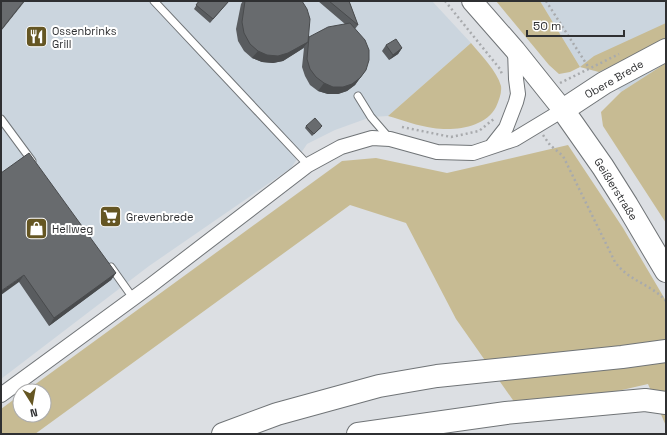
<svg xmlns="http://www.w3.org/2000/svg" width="667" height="435" font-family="'Space Grotesk',sans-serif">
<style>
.built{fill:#cbd5de}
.green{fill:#c7bb93}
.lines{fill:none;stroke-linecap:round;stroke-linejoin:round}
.service-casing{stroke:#707477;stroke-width:9}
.minor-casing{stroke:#707477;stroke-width:16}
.secondary-casing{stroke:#707477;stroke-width:22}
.primary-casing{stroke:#707477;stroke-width:24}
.path{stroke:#a8aaad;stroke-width:2.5;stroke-dasharray:2 3;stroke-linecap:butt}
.service{stroke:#fff;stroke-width:7}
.minor{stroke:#fff;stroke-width:14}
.secondary{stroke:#fff;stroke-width:20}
.primary{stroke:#fff;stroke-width:22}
.wall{fill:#595c5f}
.shaded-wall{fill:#494b4d}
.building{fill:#686b6e;stroke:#494b4d}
.labels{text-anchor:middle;stroke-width:4;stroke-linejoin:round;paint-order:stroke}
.poi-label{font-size:11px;fill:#2f3032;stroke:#fff;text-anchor:start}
.street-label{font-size:11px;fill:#2f3032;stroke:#fff}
</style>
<rect width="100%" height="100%" fill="#dcdfe3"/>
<!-- built -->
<path class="built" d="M1 1H432L471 43 388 116 371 117 335 130 307 144 291 168 149 266 1 379Z
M540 1H666V63L621 92 599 72 580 67Z"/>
<!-- green -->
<path class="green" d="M496 1H540L580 67 594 56 666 23V39L599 72 580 67 570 72 559 74 549 65Z
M471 43C481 55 497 71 501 86 502 93 499 100 496 107 485 128 454 131 433 128 418 126 402 120 388 116Z
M666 63V223L603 126 601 112 621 92Z
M568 145 623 228 666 301V426L648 384 522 413 456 319 406 223 350 205 35 434H1V409L20 395V415H44V391H26L342 161 376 158 447 173Z"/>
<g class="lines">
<defs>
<path id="service" d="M154 1 308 165
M358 96 371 117 390 139
M1 119 32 161
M111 267 133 298"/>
<path id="minor" d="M491 147 506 128 516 102 518 94 516 79 515 50
M1 395 150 286 308 165 341 147 372 138 390 139 437 152 473 153 515 139 563 110"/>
<path id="secondary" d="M472 1 515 50 563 110"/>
<path id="primary" d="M666 50 604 83 563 110 603 167 627 205 666 271
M223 434 277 414 379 386 437 376 622 357 666 351
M358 434 506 413 645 400 666 403"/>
</defs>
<!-- service casing -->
<use href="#service" class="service-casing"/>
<!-- minor casing -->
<use href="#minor" class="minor-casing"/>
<!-- secondary casing -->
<use href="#secondary" class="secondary-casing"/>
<!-- primary casing -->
<use href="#primary" class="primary-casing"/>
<!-- path -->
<path class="path" d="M445 1 500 69 502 74
M546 1 589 68
M560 83 619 54
M402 127 451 137 479 131 495 118
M543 135 550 145 563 156 615 262C630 282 651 284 666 301"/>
<!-- service -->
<use href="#service" class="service"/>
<!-- minor -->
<use href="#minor" class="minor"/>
<!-- secondary -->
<use href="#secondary" class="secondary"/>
<!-- primary -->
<use href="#primary" class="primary"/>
</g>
<!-- wall -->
<path class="wall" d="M199 1H229L210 23 194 9Z
M243 1H302L308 39 309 37 345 24 318 1H349L358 25 355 29 366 70 355 85 347 91 338 94H328L318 91 310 85 305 76 302 67 304 48 302 49 283 61 273 63 262 62 252 58 244 51 238 41 236 29 241 4Z
M38 27 46 33 37 45 29 39Z
M386 45 402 48 398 54 389 60 382 51Z
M306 126 321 128 312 136 305 128Z
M1 173 116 273 111 280 49 326 19 282Z"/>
<!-- shaded-wall -->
<path class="shaded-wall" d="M24 1H25L1 31V30Z
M308 42 302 49 283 61 273 63 262 62 252 58 258 51Z
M402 48 398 54 389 60 393 55Z
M360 78 355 85 347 91 338 94H328L318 91 324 83Z
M116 273 111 280 49 326 54 318Z
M24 275 19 282 1 295V291Z"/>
<!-- building -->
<path class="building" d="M1 1H24L1 30Z
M199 1H229L213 19 196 5Z
M245 1H302L307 9 310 19 308 42 288 53 278 56 267 55 258 51 250 44 244 33 242 22Z
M329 1H349L358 25Z
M350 23 365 40 369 50V60L366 70 360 78 352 84 343 87H333L324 83 316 77 310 69 307 59 309 37 328 27Z
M38 27 46 33 38 43 30 37Z
M396 39 402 48 393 55 386 45Z
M315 118 322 126 314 134 306 126Z
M29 153 116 273 54 318 24 275 1 291V173Z"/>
<!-- icons -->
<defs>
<symbol id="restaurant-square" viewBox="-11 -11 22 22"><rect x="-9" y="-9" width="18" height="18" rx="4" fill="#655623" stroke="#fff"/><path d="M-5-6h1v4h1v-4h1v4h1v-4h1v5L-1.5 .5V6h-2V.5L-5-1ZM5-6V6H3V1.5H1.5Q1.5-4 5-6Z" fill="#fff"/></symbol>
<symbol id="supermarket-square" viewBox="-11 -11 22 22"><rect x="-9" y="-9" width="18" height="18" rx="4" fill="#655623" stroke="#fff"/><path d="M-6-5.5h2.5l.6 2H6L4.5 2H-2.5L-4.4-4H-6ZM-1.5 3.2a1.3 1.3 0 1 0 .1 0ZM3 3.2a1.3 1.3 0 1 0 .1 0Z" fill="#fff"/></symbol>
<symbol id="shop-square" viewBox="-11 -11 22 22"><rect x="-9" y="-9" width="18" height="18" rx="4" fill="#655623" stroke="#fff"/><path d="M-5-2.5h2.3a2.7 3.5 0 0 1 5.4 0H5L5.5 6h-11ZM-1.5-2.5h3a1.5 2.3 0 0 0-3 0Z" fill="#fff"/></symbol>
</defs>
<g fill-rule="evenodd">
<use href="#restaurant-square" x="24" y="24" width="25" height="25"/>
<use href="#supermarket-square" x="98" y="204" width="25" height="25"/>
<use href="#shop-square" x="24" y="216" width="25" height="25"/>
</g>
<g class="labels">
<!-- poi labels -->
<g class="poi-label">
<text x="52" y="35">Ossenbrinks<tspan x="52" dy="13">Grill</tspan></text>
<text x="126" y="221">Grevenbrede</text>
<text x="52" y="233">Hellweg</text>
</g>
<!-- street labels -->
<g class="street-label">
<text transform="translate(614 79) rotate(-30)" y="4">Obere Brede</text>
<text transform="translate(616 189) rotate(58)" y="4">Geißlerstraße</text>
</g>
</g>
<!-- border -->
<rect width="667" height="435" fill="none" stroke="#2f3032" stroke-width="4"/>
<!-- north arrow -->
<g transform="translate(32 403) rotate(169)"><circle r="19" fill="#ffffff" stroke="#acacad"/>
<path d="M0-3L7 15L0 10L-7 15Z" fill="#655623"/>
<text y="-6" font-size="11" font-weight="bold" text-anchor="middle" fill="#2f3032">N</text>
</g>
<!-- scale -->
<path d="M527 30v6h97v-6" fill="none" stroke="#2f3032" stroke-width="2"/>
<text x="533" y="30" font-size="12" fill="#2f3032" stroke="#ffffff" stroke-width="3" paint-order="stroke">50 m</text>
</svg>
